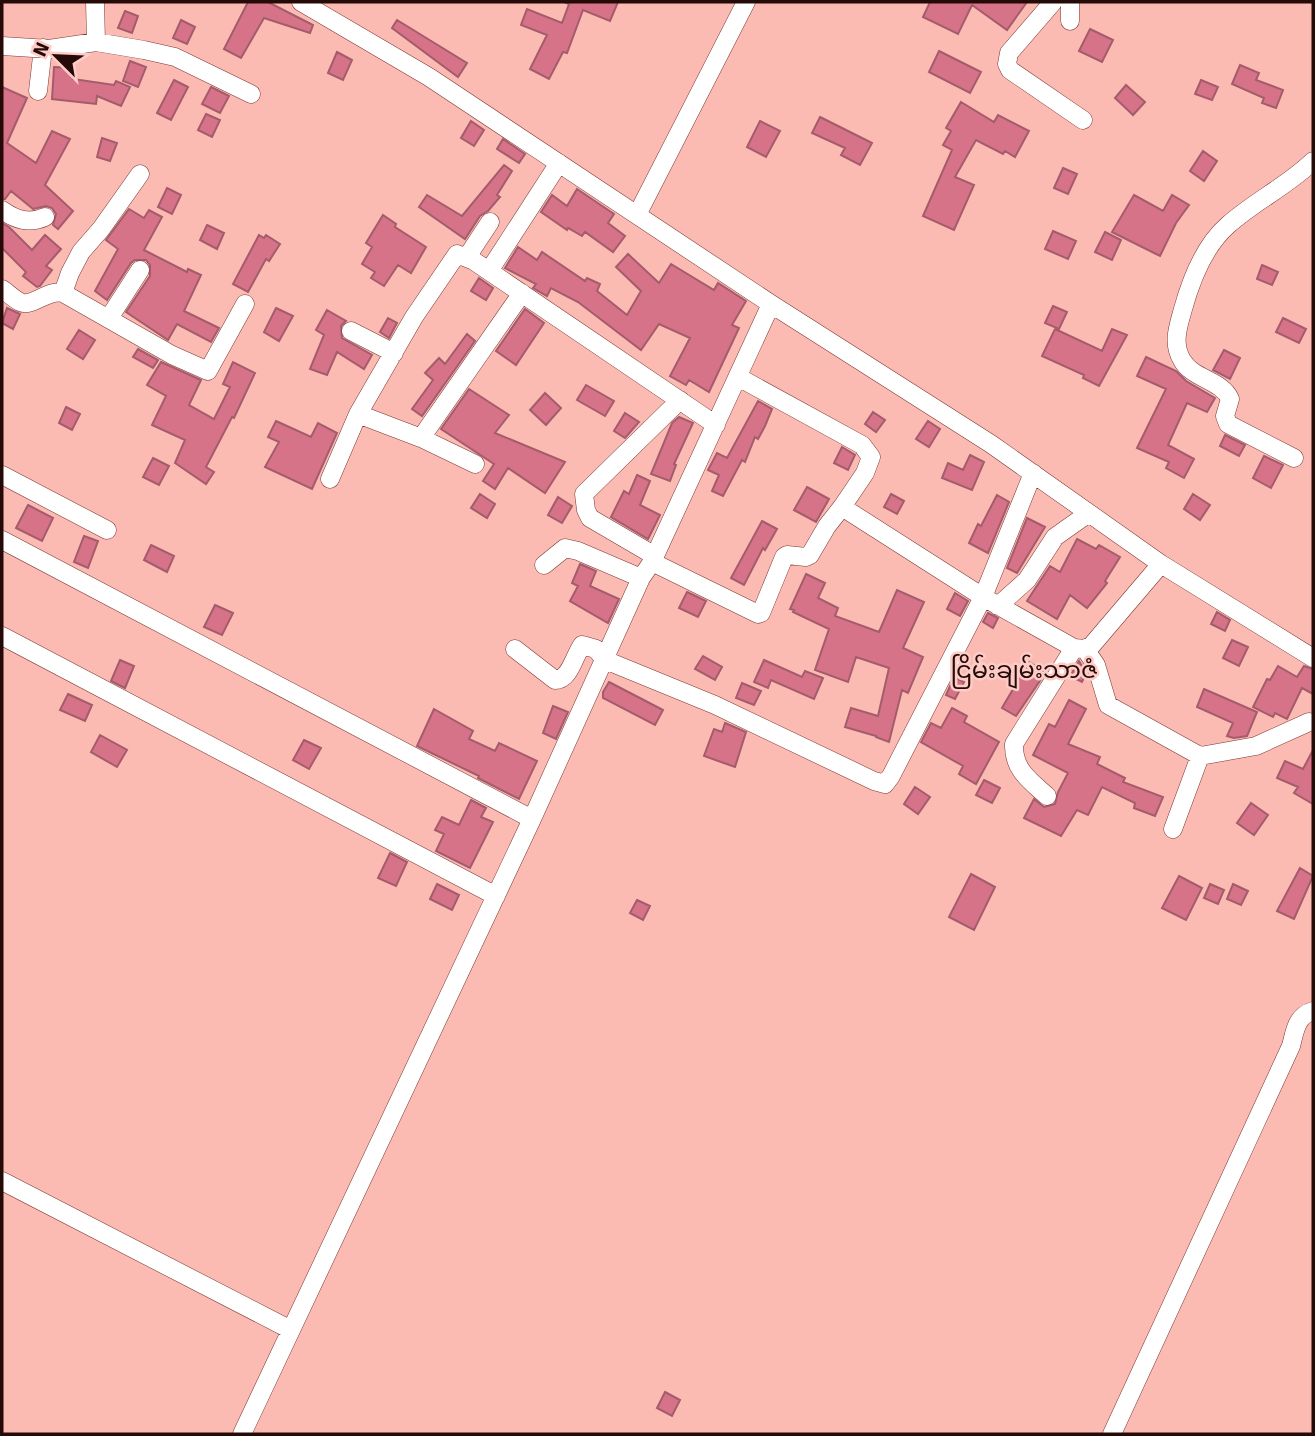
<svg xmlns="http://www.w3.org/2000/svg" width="1315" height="1436" font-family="Signika,'Noto Sans Myanmar',sans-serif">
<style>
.building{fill:#d67389;stroke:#a45c6b;stroke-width:2}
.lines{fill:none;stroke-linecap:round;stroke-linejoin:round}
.minor-casing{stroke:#7c3833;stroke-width:19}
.minor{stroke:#fff;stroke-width:18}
.labels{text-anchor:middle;stroke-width:5;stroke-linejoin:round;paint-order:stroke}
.quarter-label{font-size:24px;fill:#260a08;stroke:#feccc6}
</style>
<rect width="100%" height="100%" fill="#fbbab2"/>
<!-- building -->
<path class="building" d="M248 2H268L313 25 310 33 264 18 241 58 224 49Z
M564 2H618L610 21 583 10 567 53 563 52 549 79 530 69 547 35 521 25 527 9 562 23 569 4Z
M930 2H1027L1007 30 972 5 958 34 923 17Z
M125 11 138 16 132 33 118 28Z
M181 20 195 27 187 44 173 38Z
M397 20 467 63 458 77 392 28Z
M1090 29 1113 40 1102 62 1079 51Z
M939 51 981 72 970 93 929 72Z
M337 52 352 60 343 80 328 73Z
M130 61 146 67 138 87 123 81Z
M1240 65 1259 73 1256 80 1283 90 1276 108 1262 103 1264 98 1232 84Z
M54 67 74 68 73 79 114 85 116 81 130 87 121 106 97 96 96 104 52 99Z
M174 80 188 87 171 120 157 113Z
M1201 80 1218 87 1212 100 1195 94Z
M1126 85 1145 102 1133 115 1115 98Z
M2 87 27 98 7 143 36 163 52 131 70 139 45 185 73 211 58 229 53 225 56 214 52 208 46 206 33 209 11 191 5 199H2Z
M211 87 229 96 220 113 202 104Z
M961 102 994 122 998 115 1029 131 1015 157 1005 151 1003 154 976 140 955 177 974 185 954 230 923 216 952 150 943 145 951 131 946 128Z
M206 114 220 120 212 137 198 130Z
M820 117 872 143 860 165 841 155 845 148 812 133Z
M471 121 484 130 474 146 461 138Z
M760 121 780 131 766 157 747 147Z
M102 138 117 143 110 161 97 157Z
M503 139 525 154 519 163 497 149Z
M1203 151 1217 161 1204 181 1190 171Z
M504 165 512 171 497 195 500 197 488 211 480 216 465 239 419 207 427 195 462 216Z
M1063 168 1077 174 1068 194 1054 188Z
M167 188 181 195 172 214 158 207Z
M577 189 614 214 608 223 625 236 613 252 585 232 582 236 568 228 567 230 541 212 552 195 567 206Z
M1134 195 1163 211 1172 195 1189 205 1176 223 1160 256 1112 232Z
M129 209 144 218 149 210 162 217 144 250 187 272 188 269 201 275 184 311 219 328 211 342 177 324 168 340 126 312 150 276V265L146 260H135L131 263 107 300 95 291 118 249 106 240Z
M383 215 396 224 395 227 426 247 411 273 398 265 384 286 371 278 375 272 362 264 372 247 366 243Z
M2 223 9 227 32 250 45 235 61 249 46 266 52 270 40 286 37 287 23 276 26 272 2 248Z
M207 225 224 233 217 249 200 240Z
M1053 231 1076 241 1068 259 1045 249Z
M1105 232 1121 240 1112 260 1095 252Z
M259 235 264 238 266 235 280 244 269 261 266 259 248 292 233 284Z
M518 247 537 260 542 252 585 281 587 278 600 284 597 291 627 315 641 291 616 267 628 254 659 283 671 264 714 290 718 283 746 301 732 325 739 328 709 392 689 380 686 385 670 376 690 338 659 324 641 350 578 302 551 288 547 296 533 288 536 284 505 268Z
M1262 265 1278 272 1272 285 1257 279Z
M479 278 493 288 486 300 471 291Z
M1053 306 1067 312 1059 329 1045 323Z
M7 308 20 314 13 329 2 323Z
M276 308 293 316 279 341 264 332Z
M525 309 544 323 516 365 496 351Z
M327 310 346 321 341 326 342 338 372 355 364 369 337 352 327 375 310 369 324 335 316 330Z
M388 318 397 323 389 338 380 332Z
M1283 318 1306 329 1299 343 1276 332Z
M1055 329 1102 351 1112 329 1127 335 1099 386 1083 378 1084 375 1042 356Z
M79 330 95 340 83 359 67 349Z
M467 334 475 341 422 416 412 409 433 380 425 373 439 358 445 364Z
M138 349 158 360 153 368 133 357Z
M1224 350 1240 358 1230 379 1213 370Z
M1146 357 1176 371 1186 381 1215 398 1207 412 1187 403 1168 445 1194 459 1184 478 1166 468 1169 462 1137 448 1166 389 1137 376Z
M161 362 201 380 189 405 214 419 230 387 223 384 233 362 255 373 234 418 232 417 206 467 214 472 206 484 175 463 185 440 152 425 166 396 147 385Z
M586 385 614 401 605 416 577 400Z
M469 389 509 415 495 433 565 462 545 493 508 468 495 489 483 481 494 464 441 429Z
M545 393 561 408 546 425 530 410Z
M758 401 772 409 765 426 758 439 755 437 745 462 742 460 723 496 712 491 719 475 708 470 717 453 727 458Z
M66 407 80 414 72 430 59 423Z
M873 412 885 420 876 432 865 424Z
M625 413 639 422 625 438 614 431Z
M679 417 693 423 674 464 676 465 670 481 651 474 672 423Z
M276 421 311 437 318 423 337 433 312 489 265 467 279 442 268 437Z
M928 421 940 429 929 447 916 439Z
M1225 435 1245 445 1239 456 1220 446Z
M842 447 855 455 848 470 834 463Z
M970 455 984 462 972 490 942 478 948 463 963 470Z
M1264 456 1283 465 1271 488 1253 478Z
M153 458 169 466 159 485 143 477Z
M637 475 650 481 640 505 660 515 648 539 611 517 624 491 629 494Z
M807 487 829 499 816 522 794 510Z
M480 494 495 504 487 518 471 508Z
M891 494 904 501 897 514 884 507Z
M1193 494 1210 505 1200 520 1184 509Z
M997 495 1009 502 988 553 969 543 978 524 981 526Z
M558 497 572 506 562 523 548 515Z
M28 505 53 518 42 541 16 528Z
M1027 518 1045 527 1017 573 1007 568Z
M762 521 777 529 765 550 763 548 744 585 731 578Z
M84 536 98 541 88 568 74 562Z
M1077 539 1096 549 1099 545 1120 557 1105 581 1107 583 1087 608 1070 595 1057 619 1027 601 1050 566 1060 572Z
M151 545 174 556 167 572 144 560Z
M580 564 596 571 590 586 619 599 608 623 570 601 578 586 572 583Z
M806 574 825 583 818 598 838 608 835 616 879 632 897 590 924 602 903 648 923 657 908 693 902 690 889 742 876 737V736L845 727 851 708 878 716 889 668 856 657 848 682 815 670 829 629 793 612 794 610 790 609Z
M687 592 706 601 698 617 679 608Z
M955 593 968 601 960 616 947 609Z
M215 605 233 613 222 635 204 627Z
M1217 612 1230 620 1225 631 1211 624Z
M988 613 998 618 993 628 983 622Z
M1232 640 1248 647 1239 666 1223 658Z
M703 656 722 667 715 680 695 669Z
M120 660 134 666 125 688 111 681Z
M764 660 802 677 805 671 823 678 814 699 771 680 768 688 754 682Z
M1079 661 1086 673 1082 682 1070 676Z
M1029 662 1046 672 1016 716 1002 708Z
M1278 666 1297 677 1304 666 1313 669V694L1302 688 1287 719 1275 713 1273 717 1253 707 1267 679 1270 680Z
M954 677 964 682 955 699 946 695Z
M609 682 663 710 655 725 603 698V692Z
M742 683 761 691 754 705 736 698Z
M1204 689 1257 712 1247 736 1234 738 1227 736 1233 723 1197 707Z
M68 694 92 705 85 721 60 710Z
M1069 700 1086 709 1068 744 1100 757 1097 764 1125 778 1123 782 1163 797 1155 816 1134 808 1135 803 1102 787 1088 815 1077 810 1061 836 1024 818 1034 799 1044 807 1055 804 1058 792 1068 773 1033 755 1049 724 1055 727Z
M553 706 568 712 556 739 543 733Z
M952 708 967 716 964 722 999 742 976 784 959 774 963 766 921 742 931 723 941 728Z
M434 709 473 731 469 739 495 751 499 743 537 761 519 799 478 778 479 776 417 746Z
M725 723 746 732 735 767 704 756 714 729 722 732Z
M100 735 127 750 117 767 91 752Z
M304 740 321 748 309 769 293 760Z
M1313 750V804L1294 793 1298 787 1277 778 1285 761 1303 769Z
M984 780 1000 788 992 803 976 795Z
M915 787 930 797 918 814 904 804Z
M471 800 486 808 481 817 493 822 470 868 436 851 444 834 435 830 442 817 459 825Z
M1251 803 1268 815 1254 835 1237 823Z
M390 853 407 862 396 886 378 878Z
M1300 868 1313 876 1294 919 1277 911Z
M971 874 995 887 974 930 949 917Z
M1179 876 1202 888 1186 920 1162 908Z
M437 884 459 895 452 910 430 899Z
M1210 884 1224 890 1218 904 1204 898Z
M1233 884 1248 891 1241 905 1227 899Z
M637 900 650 906 643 920 630 913Z
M665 1392 680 1400 672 1416 657 1408Z"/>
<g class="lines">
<defs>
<path id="minor" d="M95 2 96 42
M301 2 429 77 771 304 991 444 1161 564 1313 658
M1053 2 1009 53 1007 64 1010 70 1083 120
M1070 2V21
M2 46 49 49 96 42 144 50 175 57 251 94
M38 91 43 48
M2 210C16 220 29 224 45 217
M637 215 746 2
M467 257 490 222
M489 271 559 163
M2 289C8 293 14 299 20 302 32 308 47 289 63 293L172 355 208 371 245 304
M63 293 70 273 81 252 101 229 140 174
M109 318 140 270
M351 331 394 353
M738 377 862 445 871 457 865 473 842 507 983 597 1074 648 1085 649 1092 645 1161 564
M358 414 421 438 475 464
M421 438 522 293
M1294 458 1228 424 1225 416 1230 399C1222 380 1192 379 1182 360 1172 343 1178 327 1183 309 1191 280 1205 245 1228 225 1255 201 1287 186 1313 161
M2 475 107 530
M330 479 358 414 414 317 457 254 474 261 716 425
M2 540 532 819
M655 556 590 518 586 510 584 494 680 400
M652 562 758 614 761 613 784 557 787 555 806 557 810 555 827 526 842 507
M544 565 565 548 578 551 641 578
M998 606 1027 580 1055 537 1089 513
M2 636 496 896
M515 649 555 680C570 680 574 656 582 645L596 649 605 660 715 705 874 781 885 784 891 776 983 597 1033 473
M1085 649 1096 665 1108 705 1200 756 1256 746 1309 722
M1047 796C1029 780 1013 769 1014 744L1074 648
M1173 829 1200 756
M2 1181 291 1330
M242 1434 532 819 641 578 652 562 771 304
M1112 1434 1291 1046C1295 1031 1296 1016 1313 1011"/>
</defs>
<!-- minor casing -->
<use href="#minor" class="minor-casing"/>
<!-- minor -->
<use href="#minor" class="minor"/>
</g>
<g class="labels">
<!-- quarter labels -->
<g class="quarter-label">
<text x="1024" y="678">ငြိမ်းချမ်းသာဇံ</text>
</g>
</g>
<!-- border -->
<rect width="1315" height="1436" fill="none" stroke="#260a08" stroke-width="7"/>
<!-- north arrow -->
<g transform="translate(56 56) rotate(294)" stroke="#feccc6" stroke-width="5" paint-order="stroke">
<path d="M0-5L12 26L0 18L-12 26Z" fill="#260a08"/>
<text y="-10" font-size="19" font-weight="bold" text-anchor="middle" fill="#260a08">N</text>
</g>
</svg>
